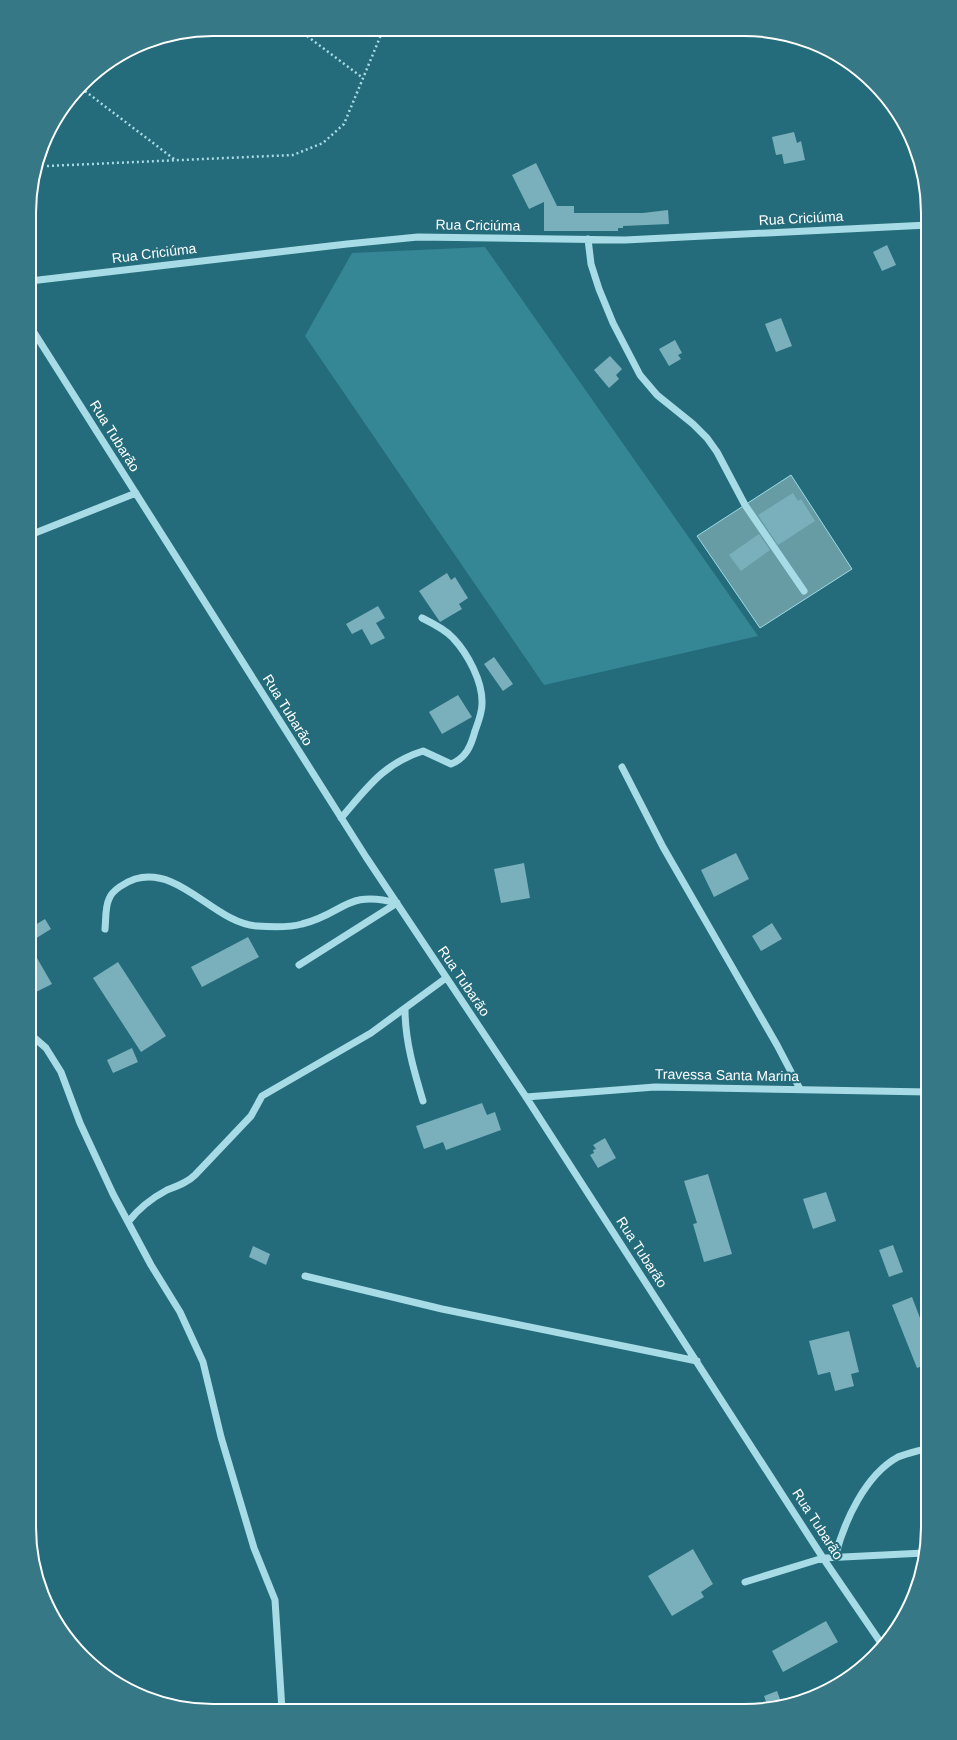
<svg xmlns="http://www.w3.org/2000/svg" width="957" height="1740" font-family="Arial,sans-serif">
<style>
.green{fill:#358796}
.water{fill:#679ca5;stroke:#9cdbe5}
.building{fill:#79b0bb}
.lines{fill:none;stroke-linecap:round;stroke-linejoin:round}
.path{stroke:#a7dbe5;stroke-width:2.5;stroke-dasharray:2 3;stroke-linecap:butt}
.minor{stroke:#a7dbe5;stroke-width:7}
.labels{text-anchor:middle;stroke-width:4;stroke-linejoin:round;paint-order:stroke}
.street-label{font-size:14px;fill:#fff;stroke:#246c7b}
.rim{fill:none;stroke:#fff;stroke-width:2}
</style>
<rect width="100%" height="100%" fill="#246c7b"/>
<!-- green -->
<path class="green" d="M485 247 758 636 544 685 305 336 352 253Z"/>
<!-- water -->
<path class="water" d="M791 475 852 569 760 628 697 536Z"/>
<!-- building -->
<path class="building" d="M794 132 797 143 801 141 805 160 784 164 782 154 776 155 772 137Z
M536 163 557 206H574V213H643L668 210 669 224 623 226V228H618V231H544V202L529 209 512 175Z
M887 245 896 265 882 271 873 252Z
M781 318 792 346 776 352 765 324Z
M675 340 682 353 678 355 681 359 669 366 659 349Z
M610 356 622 369 616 375 619 379 609 388 594 370Z
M793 493 798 501 801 499 815 521 778 545 758 515Z
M759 534 770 550 741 571 729 555Z
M447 573 451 580 455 577 468 598 459 604 462 609 440 622 419 591Z
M378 606 385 618 376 623 385 638 371 645 362 629 352 634 346 624Z
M494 657 513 684 503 691 484 664Z
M458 695 472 717 442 734 429 712Z
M736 853 749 879 714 897 701 870Z
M524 863 530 898 501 903 494 869Z
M45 919 51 929 30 942V928Z
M772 923 782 939 761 951 752 936Z
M248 937 259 957 202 987 191 967Z
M30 946 52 984 36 992 30 980Z
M118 962 166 1036 141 1052 93 978Z
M132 1048 138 1062 113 1073 107 1060Z
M482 1103 487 1115 495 1112 501 1130 446 1150 443 1142 424 1149 416 1126Z
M605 1138 616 1158 598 1168 590 1155 594 1153 593 1150 596 1149 593 1145Z
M708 1174 732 1254 704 1262 693 1224 697 1223 684 1181Z
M826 1192 836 1221 813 1229 803 1199Z
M893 1245 903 1272 889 1277 879 1250Z
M253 1246 270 1254 266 1265 249 1257Z
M912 1297 928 1339V1364L917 1368 892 1305Z
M849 1331 859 1372 851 1374 854 1386 835 1391 830 1372 818 1375 809 1341Z
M693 1549 713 1584 701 1592 704 1597 672 1616 648 1576Z
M826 1621 838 1642 783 1672 772 1651Z
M777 1691 782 1705 768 1707 764 1696Z"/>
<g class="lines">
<!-- path -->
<path class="path" d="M299 30 363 78
M81 88 174 159
M47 166 293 155 323 143 344 124 383 30"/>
<!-- minor -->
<path class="minor" d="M588 239 591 264 599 289 613 323 640 375 657 395 693 424 707 438 717 452 745 505 804 591
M30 281 347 244 418 237 625 240 928 225
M30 326 366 857 526 1097 823 1558 883 1646
M30 535 136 493
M622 767 663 847 777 1045 800 1089
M341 818C367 788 384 763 423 751L451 764C466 758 471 746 475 731 478 723 482 713 482 704 483 682 468 654 453 638 445 629 432 623 422 618
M105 929C106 920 105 907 109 899 112 890 126 882 135 879 181 866 214 923 257 926 271 927 288 928 302 924 344 914 346 889 397 903
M299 965 397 903
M405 1009C405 1041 414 1071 423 1101
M30 1034 46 1048 61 1072 80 1123 113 1194 151 1265 180 1312 203 1362 221 1437 254 1548 275 1600 282 1710
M526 1097 655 1087 928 1092
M128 1222C139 1208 152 1198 167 1190 177 1186 187 1183 195 1175L251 1116 262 1096 371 1033 446 978
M305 1276 442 1309 697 1361
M835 1557C844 1522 865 1475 898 1457 907 1453 918 1451 928 1448
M745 1582 823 1558 924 1553"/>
</g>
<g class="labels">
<!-- street labels -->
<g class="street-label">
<text transform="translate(801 218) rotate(-3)" y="5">Rua Criciúma</text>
<text transform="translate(478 225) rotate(1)" y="5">Rua Criciúma</text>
<text transform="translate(154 253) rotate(-7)" y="5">Rua Criciúma</text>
<text transform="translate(115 436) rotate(58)" y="5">Rua Tubarão</text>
<text transform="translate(288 710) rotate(58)" y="5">Rua Tubarão</text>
<text transform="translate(464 981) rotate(56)" y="5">Rua Tubarão</text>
<text transform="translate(727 1075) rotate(1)" y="5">Travessa Santa Marina</text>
<text transform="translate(642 1252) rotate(57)" y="5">Rua Tubarão</text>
<text transform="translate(818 1524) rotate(57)" y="5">Rua Tubarão</text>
</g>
</g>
<!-- crop -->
<path d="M0 0H957V1740H0ZM213 36H744A177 177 0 0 1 921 213V1527A177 177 0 0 1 744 1704H213A177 177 0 0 1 36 1527V213A177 177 0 0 1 213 36Z" fill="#367886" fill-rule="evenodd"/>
<path class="rim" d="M213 36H744A177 177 0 0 1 921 213V1527A177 177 0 0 1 744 1704H213A177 177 0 0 1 36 1527V213A177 177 0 0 1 213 36Z"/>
</svg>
